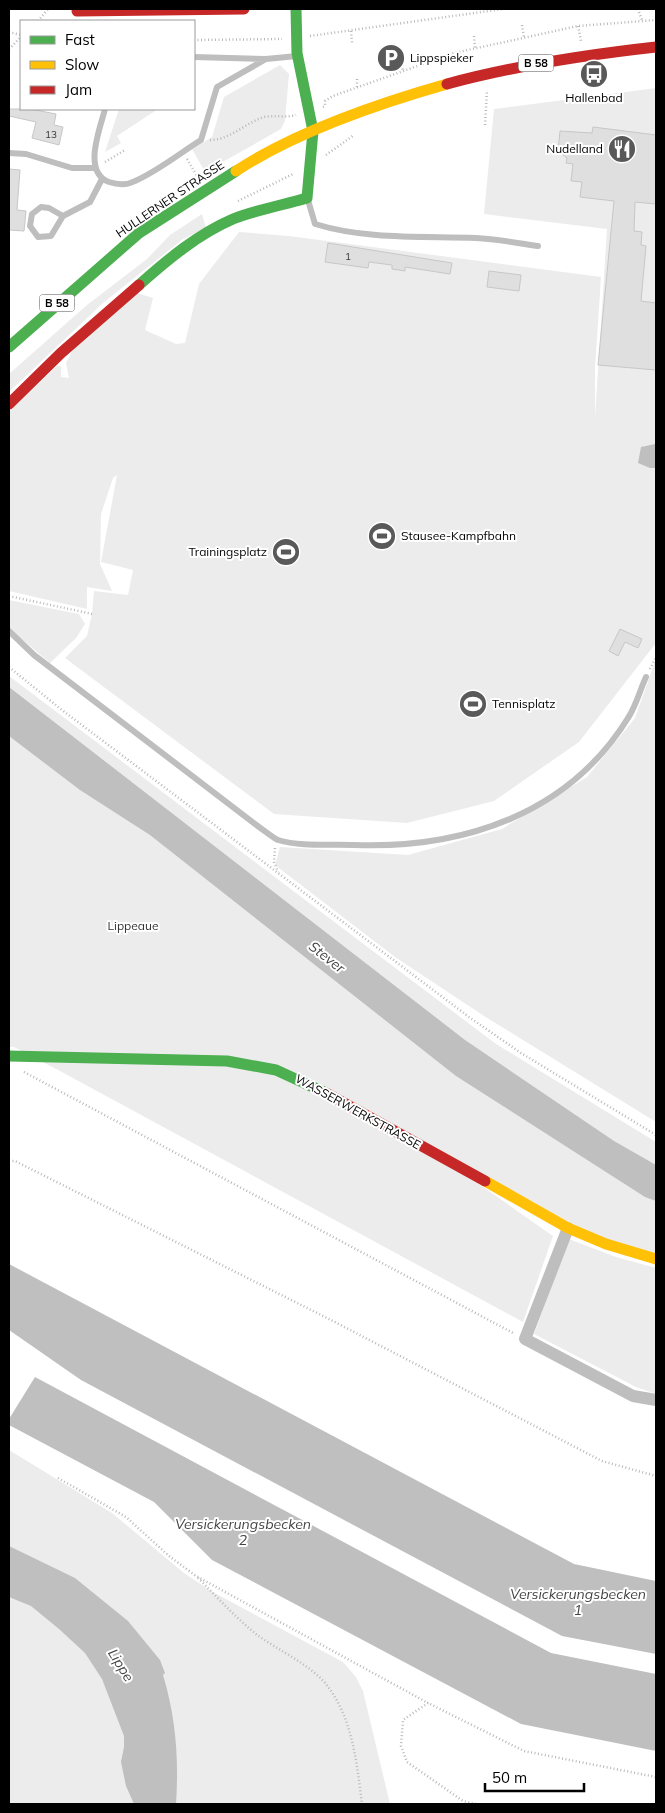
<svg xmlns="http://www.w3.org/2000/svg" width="665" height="1813" font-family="Mulish,sans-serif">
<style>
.green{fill:#ececec}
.water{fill:#bfbfbf}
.building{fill:#dfdfdf;stroke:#c7c7c7}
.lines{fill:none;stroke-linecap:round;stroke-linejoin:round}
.path{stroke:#b9b9b9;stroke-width:2.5;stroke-dasharray:1 2.5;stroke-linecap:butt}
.lane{stroke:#bebebe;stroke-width:6}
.street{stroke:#bebebe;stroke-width:12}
.fast{stroke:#4caf50;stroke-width:11}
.slow{stroke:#ffc107;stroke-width:11}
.jam{stroke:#c62828;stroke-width:11}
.labels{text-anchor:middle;stroke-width:4;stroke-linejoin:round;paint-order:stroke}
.number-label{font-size:10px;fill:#383838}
.shield{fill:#fff;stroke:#4c4c4c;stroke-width:1}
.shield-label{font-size:11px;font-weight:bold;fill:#000}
.poi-label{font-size:12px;fill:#000;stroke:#fff;text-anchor:start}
.street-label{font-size:12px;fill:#000;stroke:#fff}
.park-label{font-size:12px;fill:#333;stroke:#fff}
.water-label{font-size:14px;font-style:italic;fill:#444;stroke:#fff}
</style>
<rect width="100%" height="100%" fill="#fff"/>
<!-- green -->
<path class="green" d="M280 65 289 74 285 121 281 129 205 172 192 149 212 137 224 97Z
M656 88V643L579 742 494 801 407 823 274 814 65 658 87 636 92 614 94 591 128 595 133 570 101 562 117 475 113 478 101 514 100 564 112 591 87 587V609L9 591V412L57 366H61V377L69 378 66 363 73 349 137 293 153 298 145 330 176 344 185 343 199 284 239 232 289 236 601 277 595 368V418L607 229 484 214 494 109Z
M119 109H158L117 136 121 143 105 152Z
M202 214 206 228 183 239 103 303 9 392V374L87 305 147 259 170 235Z
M9 600 79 614 85 624 76 638 50 663 9 628Z
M656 659V1122L484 1016 395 957 275 865 280 847 408 855 502 829 587 777 635 718Z
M9 676 496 1044 656 1142V1256L591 1234 405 1132 553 1236 523 1322 60 1071 14 1047H9Z
M569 1239 616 1257 656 1268V1394L636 1387 534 1334Z
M9 1450 112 1513 184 1573 211 1591 343 1662 356 1677 363 1691 390 1804H9Z"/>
<!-- water -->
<path class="water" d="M655 444 656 468H650L638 463 641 447Z
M9 687 465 1040 614 1141 656 1165V1201L645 1197 456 1076 150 835 80 790 9 736Z
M9 1264 574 1564 656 1581V1654L562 1636 81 1380 9 1330Z
M35 1377 551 1653 656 1674V1751L521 1724 212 1560 154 1502 9 1425V1419Z
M9 1546 75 1578 128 1621 160 1660 165 1673 163 1675C176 1718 179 1760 176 1804H134L126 1786 121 1762 124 1747V1736L102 1679 85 1653 59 1629 31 1606 9 1597Z"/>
<!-- building -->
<path class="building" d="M9 109H30L56 114 54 125 63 127 59 145 32 138 36 122 9 116Z
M593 127 656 135V204L635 202 634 231 642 232 641 245 646 246 641 301 656 303V370L598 365 614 201 580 197 582 182 571 181 573 164 566 163 567 158 558 151 560 131 592 133Z
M9 169 20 170 17 210 26 211 24 231 9 230Z
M328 243 452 263 450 274 405 267V271L392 269V265L369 262 368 268 325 262Z
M489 271 521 275 519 291 487 287Z
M620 629 642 639 638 648 625 642 618 656 609 651Z"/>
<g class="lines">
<!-- path -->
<path class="path" d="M639 12 642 20
M38 21 48 9
M522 25 524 38
M578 26 581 41
M351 31 352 43
M9 32 21 35
M310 36 503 9
M474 36 475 48
M194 40 282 39
M9 49 21 37
M402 65 403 72
M357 87V79
M323 107 325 106V101L333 96 454 53 578 26 656 20
M485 125 487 90
M210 140C230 140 245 123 264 117 274 115 285 118 296 115
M326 155 354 135
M187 159 197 176
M105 162 125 150
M238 201 293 174
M9 596 92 614
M9 667 62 710 469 1017 521 1053 656 1135
M650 669 656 657
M275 848 274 862 278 872
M24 1072 515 1334
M9 1161H15L331 1320 602 1461 656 1476
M58 1478 126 1517 169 1556 196 1576 428 1703
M198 1578C217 1597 235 1617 256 1634 277 1650 314 1666 329 1688 353 1721 357 1765 362 1804
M476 1804 463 1801 407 1762 401 1746 403 1720 428 1703 524 1751 656 1777"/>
<!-- lane -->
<path class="lane" d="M194 57 266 59 297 56
M105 109C100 129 82 172 109 182 118 185 126 186 135 181 158 171 180 153 201 140L217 87 266 59
M9 153 26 154 72 168H95
M308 200 315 224C367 240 423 236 476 238 497 239 518 243 538 246
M63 216 51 236 38 237 30 226 32 214 41 207 49 208 63 216 90 202 102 179
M9 631 34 655 259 827C265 831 272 837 278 840 301 847 330 844 354 845 462 849 568 815 628 718 636 706 640 690 646 677"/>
<!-- street -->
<path class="street" d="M568 1228 525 1339 633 1396 656 1400"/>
<!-- fast -->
<path class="fast" d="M139 285C167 260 198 234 233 219 256 210 283 205 307 198L313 131 297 53 296 9
M9 347 139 233 236 171
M9 1056 227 1061 276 1070 326 1093"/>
<!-- slow -->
<path class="slow" d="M236 171C294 133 380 103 447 84
M485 1181 568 1228 606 1244 656 1259"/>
<!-- jam -->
<path class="jam" d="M77 11 244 9
M447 84C517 65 584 55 656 47
M9 404 61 353 139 285
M326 1093 485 1181"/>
</g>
<!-- icons -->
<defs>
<symbol id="parking-disc" viewBox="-11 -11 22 22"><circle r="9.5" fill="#595959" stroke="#fff"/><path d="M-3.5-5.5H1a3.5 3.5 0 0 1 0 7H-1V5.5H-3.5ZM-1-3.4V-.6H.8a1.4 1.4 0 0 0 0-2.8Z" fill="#fff"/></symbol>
<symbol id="bus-disc" viewBox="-11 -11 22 22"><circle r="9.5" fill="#595959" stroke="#fff"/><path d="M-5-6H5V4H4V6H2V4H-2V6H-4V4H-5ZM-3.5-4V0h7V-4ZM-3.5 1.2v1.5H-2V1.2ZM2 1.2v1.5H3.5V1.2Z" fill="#fff"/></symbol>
<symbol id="restaurant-disc" viewBox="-11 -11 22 22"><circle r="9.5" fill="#595959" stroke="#fff"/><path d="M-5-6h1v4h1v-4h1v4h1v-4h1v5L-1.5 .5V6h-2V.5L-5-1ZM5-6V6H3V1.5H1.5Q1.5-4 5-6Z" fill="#fff"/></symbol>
<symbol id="stadium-disc" viewBox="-11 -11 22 22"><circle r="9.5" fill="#595959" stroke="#fff"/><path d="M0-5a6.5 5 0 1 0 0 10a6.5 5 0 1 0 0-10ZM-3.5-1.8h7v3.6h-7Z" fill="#fff"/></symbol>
</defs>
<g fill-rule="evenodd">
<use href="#parking-disc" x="375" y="42" width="32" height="32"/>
<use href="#bus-disc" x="578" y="58" width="32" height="32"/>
<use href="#restaurant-disc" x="606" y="133" width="32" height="32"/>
<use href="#stadium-disc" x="366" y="520" width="32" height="32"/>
<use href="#stadium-disc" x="270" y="536" width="32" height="32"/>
<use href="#stadium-disc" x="457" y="688" width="32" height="32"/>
</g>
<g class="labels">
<!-- number labels -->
<g class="number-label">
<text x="51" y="138">13</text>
<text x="348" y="260">1</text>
</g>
<!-- shield labels -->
<g class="shield">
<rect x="518.5" y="54.5" width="35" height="17" rx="4"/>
<rect x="39.5" y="294.5" width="35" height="17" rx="4"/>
</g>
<g class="shield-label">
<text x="536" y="67">B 58</text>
<text x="57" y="307">B 58</text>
</g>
<!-- poi labels -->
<g class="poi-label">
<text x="410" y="62">Lippspieker</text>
<text x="594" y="102" text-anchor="middle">Hallenbad</text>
<text x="603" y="153" text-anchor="end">Nudelland</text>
<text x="401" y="540">Stausee-Kampfbahn</text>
<text x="267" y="556" text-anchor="end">Trainingsplatz</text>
<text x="492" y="708">Tennisplatz</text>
</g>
<!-- street labels -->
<g class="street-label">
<text transform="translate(170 199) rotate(-34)" y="4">HULLERNER STRASSE</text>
<text transform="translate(358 1112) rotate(29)" y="4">WASSERWERKSTRASSE</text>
</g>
<!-- park labels -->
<g class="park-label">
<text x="133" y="930">Lippeaue</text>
</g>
<!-- water labels -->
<g class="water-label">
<text transform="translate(327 957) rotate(38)" y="5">Stever</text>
<text x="243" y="1529">Versickerungsbecken<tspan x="243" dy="16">2</tspan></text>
<text x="578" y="1599">Versickerungsbecken<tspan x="578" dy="16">1</tspan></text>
<text transform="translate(121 1665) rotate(58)" y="5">Lippe</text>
</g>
</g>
<!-- border -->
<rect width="665" height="1813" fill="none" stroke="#000000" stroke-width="20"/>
<!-- legend -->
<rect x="20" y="20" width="175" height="90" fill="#ffffff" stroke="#999999"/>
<rect x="30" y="36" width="25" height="8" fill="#4caf50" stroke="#999999"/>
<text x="65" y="45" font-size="15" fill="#000000">Fast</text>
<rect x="30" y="61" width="25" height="8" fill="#ffc107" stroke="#999999"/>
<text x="65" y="70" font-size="15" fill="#000000">Slow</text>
<rect x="30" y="86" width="25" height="8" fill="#c62828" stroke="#999999"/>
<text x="65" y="95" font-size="15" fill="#000000">Jam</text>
<!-- scale -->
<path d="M485 1783v8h99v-8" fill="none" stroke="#000000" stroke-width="2.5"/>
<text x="492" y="1783" font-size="15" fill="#000000" stroke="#ffffff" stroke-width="4" paint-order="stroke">50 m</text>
</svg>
